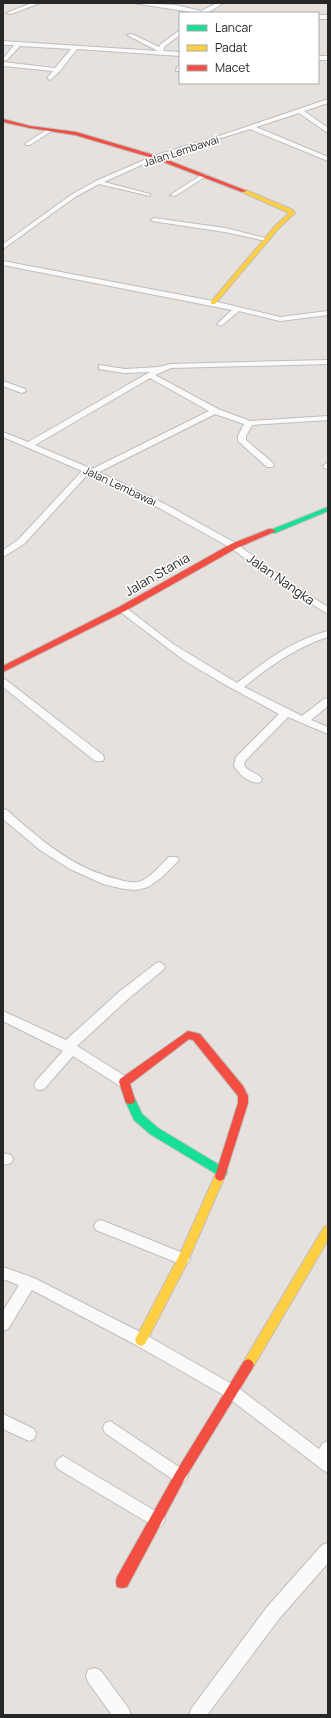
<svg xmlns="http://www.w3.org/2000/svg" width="331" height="1718" font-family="Manrope,sans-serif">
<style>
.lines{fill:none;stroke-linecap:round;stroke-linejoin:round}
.street-casing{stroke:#bfbdbe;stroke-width:2}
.fast-casing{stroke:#bfbdbe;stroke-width:2}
.slow-casing{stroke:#bfbdbe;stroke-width:2}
.jam-casing{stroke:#bfbdbe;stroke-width:2}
.street{fill:#fbfafa;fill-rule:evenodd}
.fast{fill:#16e098;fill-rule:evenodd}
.slow{fill:#ffcf43;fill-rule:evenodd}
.jam{fill:#f24e42;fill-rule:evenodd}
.labels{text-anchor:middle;stroke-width:3;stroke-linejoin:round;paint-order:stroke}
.far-street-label{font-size:11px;fill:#272727;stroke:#fff}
.street-label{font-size:13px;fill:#272727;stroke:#fff}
</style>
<rect width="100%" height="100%" fill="#e6e1dc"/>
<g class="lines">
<defs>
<path id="street" d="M32 3H40L11 14 6 13Z
M133 3 176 5 201 11 217 3H224L207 13H197Z
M318 15H328V19H318Z
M180 30V35L165 46 163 51 180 52V56L77 49 60 71 50 80 47 78 53 71 3 66V62L55 68 71 49 20 46 6 61 3 59 14 45H3V41L158 51 127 35 132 34 159 47 161 44Z
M318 56H328V60H318Z
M180 65V71H176L177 67Z
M328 99V103L304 111 328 128V133L299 113 256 127 328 157V161L250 129 157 158 104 182 150 194V196L99 184 75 197 3 249V244L71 195 96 181 153 156 222 135Z
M48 129 53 130 30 145H26V143Z
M203 174 208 175 175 196 170 195Z
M154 218 225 228 269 239 266 241 225 232 152 221 151 220Z
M3 261 213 301 280 317 328 311V315L280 321 239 311 221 326 217 324 232 310 3 265Z
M328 360V364L171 368 155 375 218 409 250 421 328 416V420L252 425 246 436V440L273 463 274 465 273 467H267L238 441V436L244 424 215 414 99 472 165 504 237 544 284 579 328 607V614L278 583 231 548 159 508 88 474 24 544 3 557V550L18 540 82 471 3 437V432L28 442 150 372 125 373 99 369V365L125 369 159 367 170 364ZM150 378 209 411 92 469 35 445Z
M3 381 25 389 26 391 22 393 3 386Z
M327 463 328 469 324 468 323 466Z
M122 606 125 607 173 644 237 683C265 661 293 640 328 631V637C296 647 270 666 244 687L302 716 324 699 328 698V706L311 720 328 727V734L288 717 245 761 244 766C249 772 258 773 262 779L261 782C250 785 239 774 234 766L236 757 279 714 224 684 185 661 119 611 117 609 119 607Z
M3 679 6 680 103 755 104 758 103 761H95L3 687Z
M3 809 7 810C39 839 74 869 117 879 123 881 132 883 138 882 150 879 160 865 169 857H177L179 860 161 878 148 887 137 890 124 889 103 884 70 869 40 850 3 819Z
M159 962 163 964 165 967 163 970 128 999 77 1046 128 1078 130 1082 128 1086 124 1087 120 1086 73 1056 44 1089 40 1090 36 1089 34 1085 36 1081 63 1051 3 1021V1011L66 1040 119 992 155 964Z
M3 1153 11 1155 13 1159 11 1163 3 1165Z
M101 1220 188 1255 190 1259 188 1263 183 1265 96 1230 94 1226 96 1222Z
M3 1267 34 1278 146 1335 237 1387 319 1449 323 1443 328 1441V1473L323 1470 227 1397 136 1345 32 1290 8 1329 3 1331V1311L19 1285 3 1279Z
M3 1414 34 1429 36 1434 34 1439 29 1441 3 1429Z
M110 1421 185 1471 188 1476 185 1481 180 1484 175 1481 105 1433 103 1428 105 1423Z
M63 1456 162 1515 165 1520 162 1525 157 1528 152 1525 58 1469 55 1464 58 1459Z
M328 1543V1563L279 1619 207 1715H189L191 1709 267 1607 322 1545Z
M94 1668 100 1670 104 1675 129 1709 131 1715H112L88 1682 86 1676 88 1670Z"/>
<path id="fast" d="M328 507V511L275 533H272L268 531Z
M130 1096 134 1097 142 1114 158 1128 226 1169 227 1172 226 1175 222 1177 218 1175 150 1134 134 1120 125 1100 126 1097Z"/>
<path id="slow" d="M242 190H246L293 210 295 213 279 228 215 304H211V302L275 226 289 213 242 192Z
M220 1171 224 1173 225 1176 187 1263 145 1344 141 1346 137 1344 135 1340 137 1336 179 1256 216 1173Z
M328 1225V1240L252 1369 248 1371 244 1369 242 1365 244 1361 324 1227Z"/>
<path id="jam" d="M3 119 30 126 76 132 157 156 247 191 242 192 153 158 75 135 30 128 3 122Z
M269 529H272L276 531 237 548 125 611 3 672V666L119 607 231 544Z
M188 1031 200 1034 243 1086 248 1096V1103L225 1176 224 1179 220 1181 216 1179 215 1176 238 1103V1096L193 1040 189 1039 130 1084 135 1100 134 1103 130 1104 126 1103 119 1082 120 1079Z
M248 1359 252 1361 254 1365 252 1369 184 1480 127 1587 122 1588 117 1587 116 1582 117 1577 176 1472 244 1361Z"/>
</defs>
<!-- street casing -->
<use href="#street" class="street-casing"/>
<!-- fast casing -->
<use href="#fast" class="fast-casing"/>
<!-- slow casing -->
<use href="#slow" class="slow-casing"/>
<!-- jam casing -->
<use href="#jam" class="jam-casing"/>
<!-- street -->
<use href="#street" class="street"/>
<!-- fast -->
<use href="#fast" class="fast"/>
<!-- slow -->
<use href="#slow" class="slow"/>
<!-- jam -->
<use href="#jam" class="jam"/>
</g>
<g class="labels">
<!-- far-street labels -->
<g class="far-street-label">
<text transform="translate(181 151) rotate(-18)" y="4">Jalan Lembawai</text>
<text transform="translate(120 486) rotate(25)" y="4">Jalan Lembawai</text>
</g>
<!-- street labels -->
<g class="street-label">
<text transform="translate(157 574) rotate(-30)" y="5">Jalan Stania</text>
<text transform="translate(281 579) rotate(35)" y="5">Jalan Nangka</text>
</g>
</g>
<!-- border -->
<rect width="331" height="1718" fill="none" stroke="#272727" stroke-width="8"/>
<!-- legend -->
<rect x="179" y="12" width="140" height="72" fill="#ffffff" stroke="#a9a9a9"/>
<rect x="187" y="25" width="20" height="6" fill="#16e098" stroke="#a9a9a9"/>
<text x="215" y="32" font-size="12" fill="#272727">Lancar</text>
<rect x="187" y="45" width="20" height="6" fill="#ffcf43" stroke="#a9a9a9"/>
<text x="215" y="52" font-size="12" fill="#272727">Padat</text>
<rect x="187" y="65" width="20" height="6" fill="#f24e42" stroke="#a9a9a9"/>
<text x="215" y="72" font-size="12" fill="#272727">Macet</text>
</svg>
